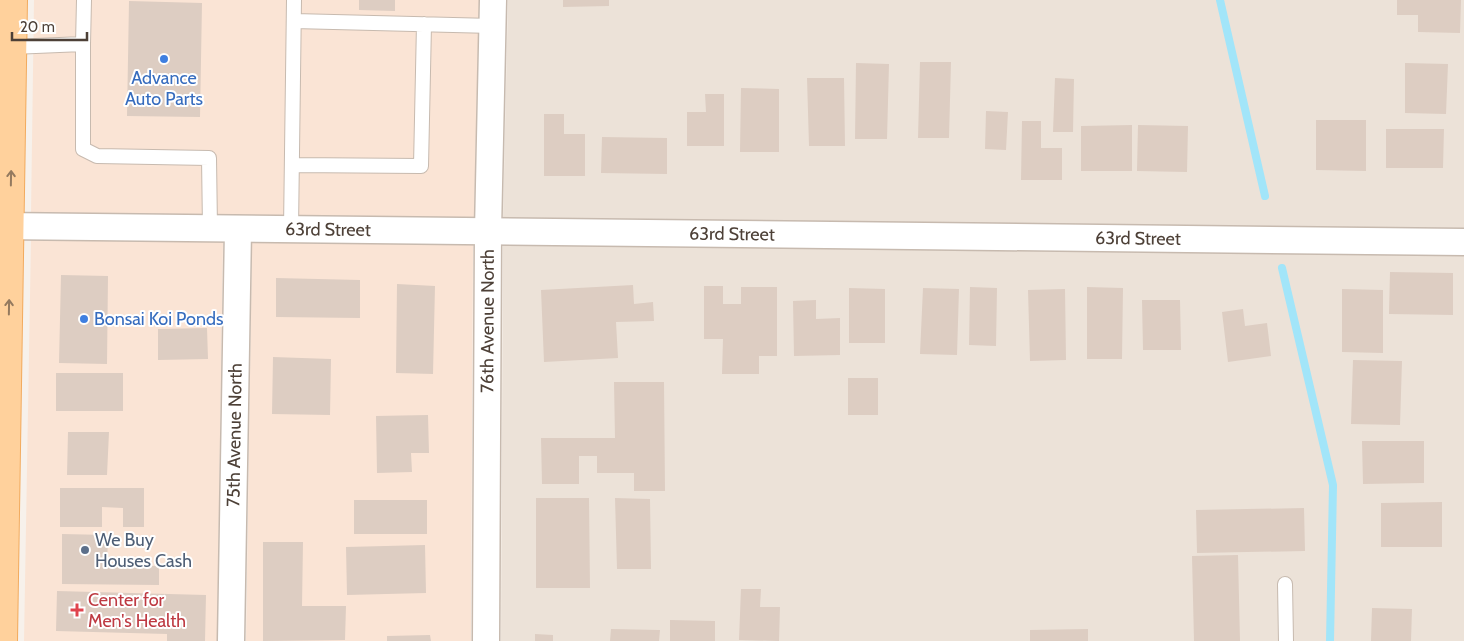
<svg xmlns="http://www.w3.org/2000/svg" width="1464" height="641" font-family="Cabin,sans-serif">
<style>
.residential{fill:#ece2d8}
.commercial{fill:#fae4d5}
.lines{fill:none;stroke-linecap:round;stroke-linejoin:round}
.stream{stroke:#a2e5f9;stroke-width:8}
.building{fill:#ddcdc2}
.service-casing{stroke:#c7baaf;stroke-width:16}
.minor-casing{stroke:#c7baaf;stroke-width:29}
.primary-casing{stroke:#f2ab5e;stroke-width:30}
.service{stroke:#fff;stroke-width:14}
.minor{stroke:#fff;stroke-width:26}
.primary{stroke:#ffd19c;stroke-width:28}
.oneway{stroke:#947a5f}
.shop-dot{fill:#3f7fe0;stroke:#fff;stroke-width:2}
.service-dot{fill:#5c6f8a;stroke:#fff;stroke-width:2}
.health-dot{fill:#e0444e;stroke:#fff;stroke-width:2}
.labels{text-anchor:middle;stroke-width:4;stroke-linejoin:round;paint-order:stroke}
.shop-label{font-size:18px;fill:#366cbe;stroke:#fff}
.street-label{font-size:18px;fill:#4d4037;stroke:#fff}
.service-label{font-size:18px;fill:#4e5e75;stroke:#fff;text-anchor:start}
.health-label{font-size:18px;fill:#be3a42;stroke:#fff;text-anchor:start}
</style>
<rect width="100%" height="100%" fill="#f7f1eb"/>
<!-- residential -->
<path class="residential" d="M508 0H1464V229L503 219Z
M503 245 1464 255V641H501Z"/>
<!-- commercial -->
<path class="commercial" d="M34 0H479L474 218 31 213Z
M31 239 223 242 217 641H24Z
M252 242 473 244 471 641H246Z"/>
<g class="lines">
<!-- stream -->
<path class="stream" d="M1220 0 1265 196
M1282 268 1333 485 1330 641"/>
</g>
<!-- building -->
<path class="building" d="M359 0H395V11L359 10Z
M563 0H609V6L563 7Z
M1397 0H1461L1460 33 1418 32V15H1397Z
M129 1 202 3 200 117 127 116Z
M920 62H951L949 138H918Z
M856 63 889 64 887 139H855Z
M1405 63 1448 64 1446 114 1405 113Z
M807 78H844L845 146H809Z
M1055 78 1074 79 1073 132H1053Z
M741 88 779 89V152H740Z
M705 94H724V146H687V112H706Z
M986 111 1008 112 1006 150 985 149Z
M544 114H564V134H585V176H544Z
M1316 120H1366V171L1316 170Z
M1022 121H1041V148H1062V180H1021Z
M1132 125V171H1081V126Z
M1138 125 1188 126 1187 172 1137 171Z
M1386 129H1444L1443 168H1386Z
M602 137 667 138V174L601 173Z
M1390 272 1453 273V315L1389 314Z
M61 275 108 276 107 364 59 363Z
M276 278 360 280V318L276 317Z
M397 284 435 286 433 374 396 373Z
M633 285 634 304 653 302 654 321 616 322 618 358 544 362 541 290Z
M704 286H723V304H741V287H777V356H759V374H722L723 339H704Z
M970 287 997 288 996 346 969 345Z
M1087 287 1123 288 1122 359H1087Z
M849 288 885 289V343H849Z
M923 288 959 289 957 355 920 354Z
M1065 289 1066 360 1030 361 1028 290Z
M1342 289 1383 290V353L1342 352Z
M816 300V319L840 318V355L794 356 793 301Z
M1142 300H1180L1181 350H1143Z
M1243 309 1245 326 1267 323 1271 356 1228 362 1222 312Z
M207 328 208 359 158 360V329Z
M273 357 331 359 330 415 272 414Z
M1353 360 1402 361 1400 425 1351 424Z
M56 373H123V411H56Z
M848 378H878V415H848Z
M614 382H664L665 491H634V473H597V456H579V484H542L541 438H615Z
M428 415 429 453H411L412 472 377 473 376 416Z
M68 432H109L107 475H67Z
M1362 441H1424V483L1363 484Z
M60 488H144V527H123V508L102 507V527H60Z
M536 498H589L590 588H536Z
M615 498 650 499 651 569H617Z
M354 500H427V534H354Z
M1442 502V547H1381V503Z
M1304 508 1305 551 1197 553 1196 510Z
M62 534 108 535 107 565 159 566V585L62 584Z
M263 542H303L302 606H346L345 640 263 641Z
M425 545 426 593 347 595 346 547Z
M1238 555 1240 641H1194L1192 556Z
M741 589H761L760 607H780L779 641 739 640Z
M57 591 206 595 205 641H167V634L56 631Z
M1372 608 1412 609 1411 641H1371Z
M670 620 715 621V641H670Z
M611 629 660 630 659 641H610Z
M1088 629V641H1030V630Z
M535 634 553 635V641H535Z
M430 635 431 641H387V636Z"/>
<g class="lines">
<defs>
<path id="service" d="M294 21 493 26
M83 44V149L97 156 209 158 210 228
M12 47 83 44 84 0
M292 165 421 166 424 24
M291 229 294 0
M1285 584 1286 641"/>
<g id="minor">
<path id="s1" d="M0 226 1464 242"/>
<path id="s2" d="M231 641 238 229"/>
<path id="s3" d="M486 641 488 231 493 0"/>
</g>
<path id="primary" d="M3 641 13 0"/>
</defs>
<!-- service casing -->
<use href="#service" class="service-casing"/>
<!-- minor casing -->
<use href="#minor" class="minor-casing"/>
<!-- primary casing -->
<use href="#primary" class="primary-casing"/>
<!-- service -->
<use href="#service" class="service"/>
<!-- minor -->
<use href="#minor" class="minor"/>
<!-- primary -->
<use href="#primary" class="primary"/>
</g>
<!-- one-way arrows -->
<defs><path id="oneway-shaft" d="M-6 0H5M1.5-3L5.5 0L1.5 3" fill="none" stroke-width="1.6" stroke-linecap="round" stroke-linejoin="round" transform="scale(1.25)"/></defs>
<g class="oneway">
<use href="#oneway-shaft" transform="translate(11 178) rotate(-89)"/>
<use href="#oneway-shaft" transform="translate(9 307) rotate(-89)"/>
</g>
<!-- markers -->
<g class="shop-dot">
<circle cx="164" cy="59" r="5"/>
<circle cx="84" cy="319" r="5"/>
</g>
<circle class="service-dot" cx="85" cy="550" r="5"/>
<path class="health-dot" d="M74.5 602.5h5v5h5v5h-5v5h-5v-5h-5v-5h5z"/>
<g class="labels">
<!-- shop labels -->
<g class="shop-label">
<text x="164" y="84">Advance<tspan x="164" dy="21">Auto Parts</tspan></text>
<text x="94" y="325" text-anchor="start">Bonsai Koi Ponds</text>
</g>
<!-- street labels -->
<g class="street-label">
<text dy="6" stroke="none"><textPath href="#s1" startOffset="328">63rd Street</textPath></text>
<text dy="6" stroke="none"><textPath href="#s1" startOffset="732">63rd Street</textPath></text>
<text dy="6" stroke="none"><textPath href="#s1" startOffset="1138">63rd Street</textPath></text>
<text dy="6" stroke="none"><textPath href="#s3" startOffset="320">76th Avenue North</textPath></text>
<text dy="6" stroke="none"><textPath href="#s2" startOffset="206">75th Avenue North</textPath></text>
</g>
<!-- service labels -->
<g class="service-label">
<text x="95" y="546">We Buy<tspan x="95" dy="21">Houses Cash</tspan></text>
</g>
<!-- health labels -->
<g class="health-label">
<text x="88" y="606">Center for<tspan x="88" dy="21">Men's Health</tspan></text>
</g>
</g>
<!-- scale -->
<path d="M12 32v8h75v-8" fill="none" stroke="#4d4037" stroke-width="2.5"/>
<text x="20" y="32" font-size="15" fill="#4d4037" stroke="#ffffff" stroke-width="4" paint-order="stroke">20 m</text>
</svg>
